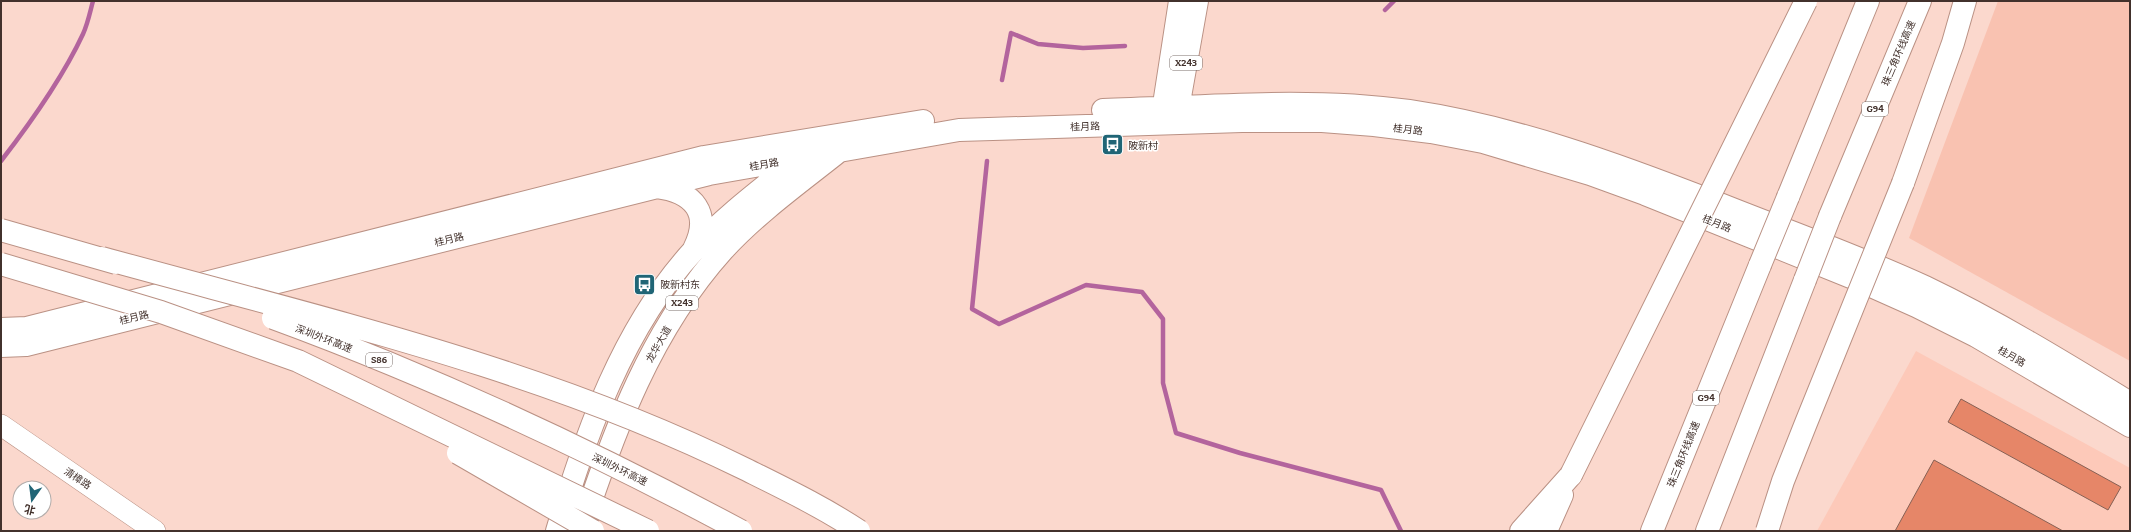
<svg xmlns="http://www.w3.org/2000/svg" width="2131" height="532" font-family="Bitter,'Noto Sans SC',serif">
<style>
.built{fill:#fdc9b9}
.green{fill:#f9c2b1}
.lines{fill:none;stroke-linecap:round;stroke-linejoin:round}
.stream{stroke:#b3649d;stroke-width:4.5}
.building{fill:#e68668;stroke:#866054}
.minor-casing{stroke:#ba9184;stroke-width:22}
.major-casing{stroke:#ba9184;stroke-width:24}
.highway-casing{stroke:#ba9184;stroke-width:24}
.minor{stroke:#fff;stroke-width:21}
.major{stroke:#fff;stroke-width:22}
.highway{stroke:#fff;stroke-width:22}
.highway-bridge-casing{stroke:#ba9184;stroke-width:24;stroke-linecap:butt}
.highway-bridge{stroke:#fff;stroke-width:22}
.labels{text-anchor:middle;stroke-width:3;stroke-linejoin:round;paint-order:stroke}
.shield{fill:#fff;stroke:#7b6f6b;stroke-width:1}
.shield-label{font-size:9px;font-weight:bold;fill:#42312c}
.street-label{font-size:10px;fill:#42312c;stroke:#fff}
.poi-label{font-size:10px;fill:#42312c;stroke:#fff;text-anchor:start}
</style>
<rect width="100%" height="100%" fill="#fbd8cd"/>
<!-- built -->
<path class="built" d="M1916 351 2130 468V531H1817Z"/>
<!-- green -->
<path class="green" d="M1998 1H2130V361L1909 238Z"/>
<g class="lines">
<!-- stream -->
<path class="stream" d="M1385 10 1394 1
M1002 80 1011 33 1038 44 1083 48 1125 46
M1 161C32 121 62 79 83 34 88 23 90 12 93 1
M987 161 972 309 999 324 1086 285 1142 292 1163 319V383L1176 433 1240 453 1381 490 1401 531"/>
</g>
<!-- building -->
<path class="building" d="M1961 399 2121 487 2108 510 1948 422Z
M1934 460 2063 531H1895Z"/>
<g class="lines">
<defs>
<path id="minor" d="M1 425 155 531"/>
<path id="major" d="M1165 98 1180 1
M1103 110C1204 107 1308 97 1409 111 1516 127 1617 164 1717 203 1787 231 1858 256 1925 287 1996 321 2063 362 2130 403
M1172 119 1178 108 1197 1
M657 187C694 192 712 213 694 249
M1 329 27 328 704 157 923 121
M1 346 26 345 709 174 839 151 959 130 1242 121H1322L1374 125 1431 132 1483 142 1590 174 1645 194 1851 277 1916 306 1976 336 2130 426
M557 531C586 433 623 327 694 250 725 216 763 188 799 159
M581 531C614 430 651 330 723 250 757 213 799 183 838 152"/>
<path id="highway" d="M1903 183 1953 43 1965 1
M1788 197 1868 1
M1830 216 1920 1
M1521 531 1571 475
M1546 531 1562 495
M1652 531 1760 265
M1707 531 1805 280"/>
</defs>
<!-- minor casing -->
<use href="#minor" class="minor-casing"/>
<!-- major casing -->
<use href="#major" class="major-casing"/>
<!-- highway casing -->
<use href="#highway" class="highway-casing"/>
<!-- minor -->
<use href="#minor" class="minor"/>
<!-- major -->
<use href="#major" class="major"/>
<!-- highway -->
<use href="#highway" class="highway"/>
<defs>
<path id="highway-bridge" d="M1 230 116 263
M102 258C319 318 541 368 745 469 783 488 823 507 859 531
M1 264 161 312 298 361 648 531
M1760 265 1788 197
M1805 280 1830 216
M273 318C434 377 590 450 741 531
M458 453 593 531
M1571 475 1806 1
M1767 531 1783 481 1806 423 1903 183"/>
</defs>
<!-- highway-bridge casing -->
<use href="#highway-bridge" class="highway-bridge-casing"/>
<!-- highway-bridge -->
<use href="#highway-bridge" class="highway-bridge"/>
</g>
<!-- icons -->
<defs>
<symbol id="bus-square" viewBox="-11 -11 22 22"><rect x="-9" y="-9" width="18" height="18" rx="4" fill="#206576" stroke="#fff"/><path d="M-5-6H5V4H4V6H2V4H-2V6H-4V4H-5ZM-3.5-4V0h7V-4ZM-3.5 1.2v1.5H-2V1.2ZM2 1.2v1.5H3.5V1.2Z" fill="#fff"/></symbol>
</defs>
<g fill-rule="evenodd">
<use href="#bus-square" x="1100" y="132" width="25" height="25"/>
<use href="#bus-square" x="632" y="272" width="25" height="25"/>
</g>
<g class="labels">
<!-- shield labels -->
<g class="shield">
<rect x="1170" y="56" width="32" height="14" rx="3"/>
<rect x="1862" y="102" width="26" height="14" rx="3"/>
<rect x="666" y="296" width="32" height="14" rx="3"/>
<rect x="366" y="353" width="26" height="14" rx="3"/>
<rect x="1693" y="391" width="26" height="14" rx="3"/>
</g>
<g class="shield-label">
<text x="1186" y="66">X243</text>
<text x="1875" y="112">G94</text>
<text x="682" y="306">X243</text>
<text x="379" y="363">S86</text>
<text x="1706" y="401">G94</text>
</g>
<!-- street labels -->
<g class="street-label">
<text transform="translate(1898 53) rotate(-67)" y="4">珠三角环线高速</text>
<text transform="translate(1085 126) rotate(-2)" y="4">桂月路</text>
<text transform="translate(1408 129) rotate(7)" y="4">桂月路</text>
<text transform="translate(764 164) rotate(-10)" y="4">桂月路</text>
<text transform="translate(1717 223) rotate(22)" y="4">桂月路</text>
<text transform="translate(449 239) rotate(-14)" y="4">桂月路</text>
<text transform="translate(134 317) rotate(-14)" y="4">桂月路</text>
<text transform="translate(324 338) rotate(21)" y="4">深圳外环高速</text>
<text transform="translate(658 344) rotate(-60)" y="4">龙华大道</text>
<text transform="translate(2012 356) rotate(30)" y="4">桂月路</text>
<text transform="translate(1683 454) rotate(-68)" y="4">珠三角环线高速</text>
<text transform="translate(620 469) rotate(26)" y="4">深圳外环高速</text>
<text transform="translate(78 478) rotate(34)" y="4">清樟路</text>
</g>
<!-- poi labels -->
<g class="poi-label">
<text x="1128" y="149">陂新村</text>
<text x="660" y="288">陂新村东</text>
</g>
</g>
<!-- border -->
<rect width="2131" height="532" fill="none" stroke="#42312c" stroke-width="4"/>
<!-- north arrow -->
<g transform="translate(32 500) rotate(194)"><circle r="19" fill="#ffffff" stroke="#b3adab"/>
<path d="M0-3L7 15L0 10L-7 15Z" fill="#206576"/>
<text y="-6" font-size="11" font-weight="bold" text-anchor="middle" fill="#42312c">北</text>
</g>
</svg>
